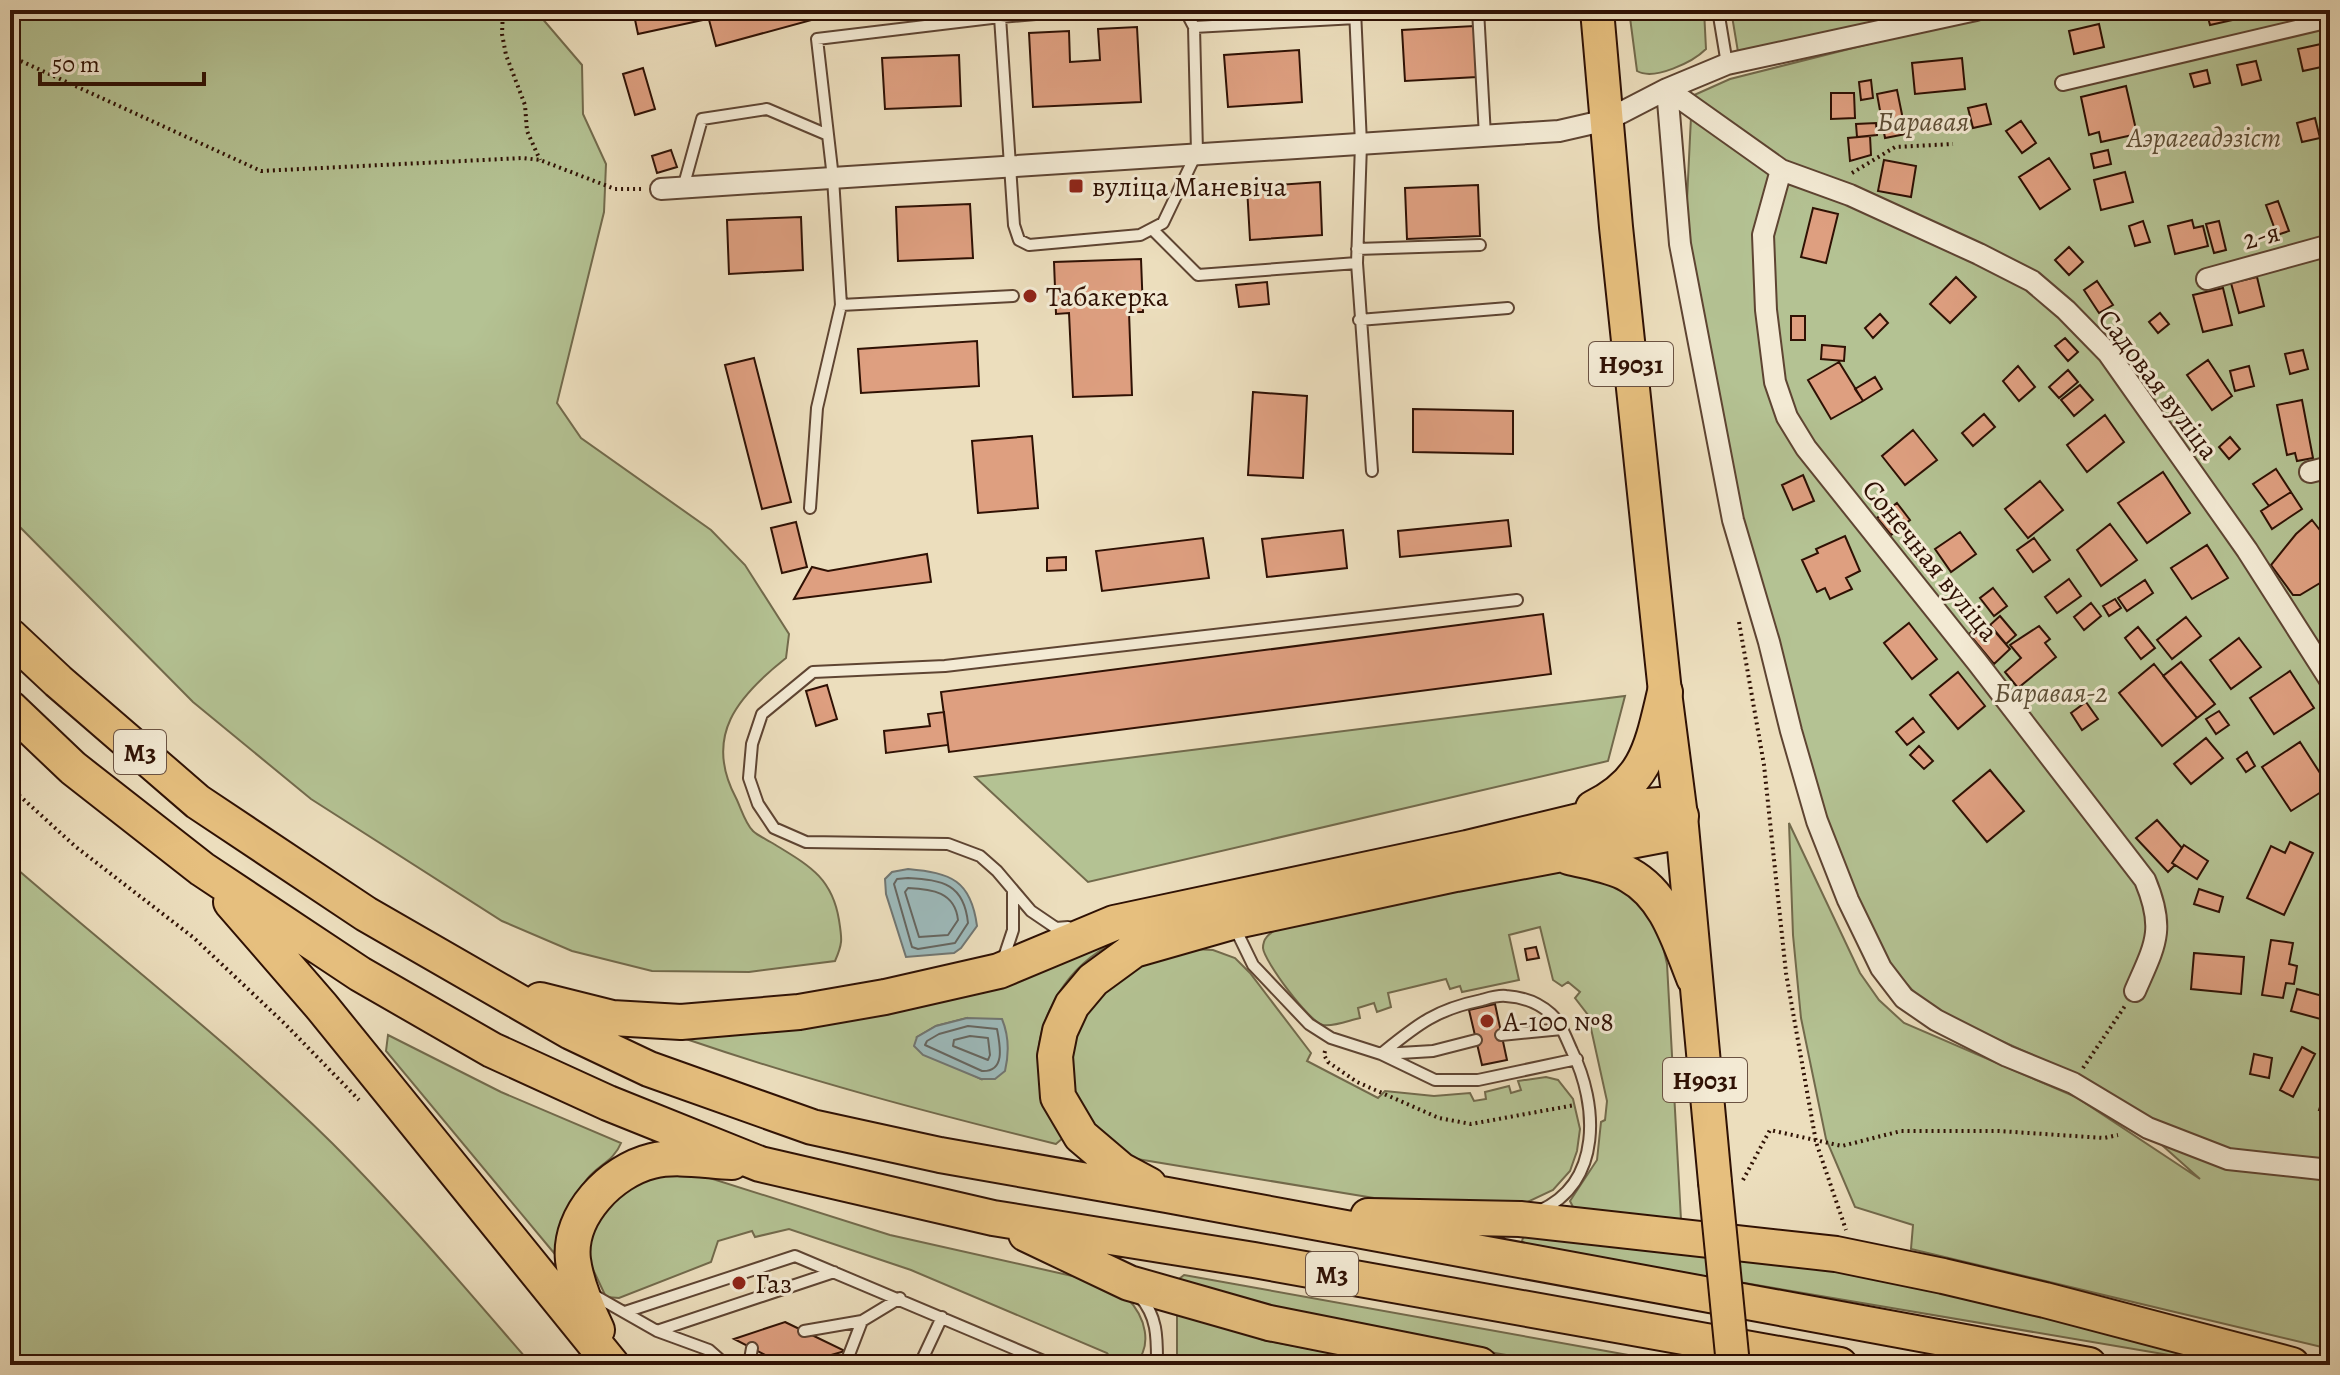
<svg xmlns="http://www.w3.org/2000/svg" width="2340" height="1375" font-family="Alegreya,serif">
<style>
.green{fill:#b4c293;stroke:#726a4c;stroke-width:2;fill-rule:evenodd}
.water{fill:#9dbabb;stroke:#717672;stroke-width:2}
.lines{fill:none;stroke-linecap:round;stroke-linejoin:round}
.shore{stroke:#666660;stroke-width:2}
.building{fill:#de9f80;stroke:#2f1104;stroke-width:2}
.service-casing{stroke:#5e4432;stroke-width:14}
.pedestrian-casing{stroke:#5e4432;stroke-width:18}
.minor-casing{stroke:#5e4432;stroke-width:24}
.primary-casing{stroke:#2f1104;stroke-width:36}
.trunk-casing{stroke:#2f1104;stroke-width:38}
.path{stroke:#2f1104;stroke-width:4;stroke-dasharray:2 4;stroke-linecap:butt}
.service{stroke:#f3ead4;stroke-width:10}
.pedestrian{stroke:#f3ead4;stroke-width:14}
.minor{stroke:#f3ead4;stroke-width:20}
.primary{stroke:#e6bf7e;stroke-width:32}
.trunk{stroke:#e6bf7e;stroke-width:34}
.primary-bridge-casing{stroke:#2f1104;stroke-width:36;stroke-linecap:butt}
.primary-bridge{stroke:#e6bf7e;stroke-width:32}
.poi-dot{fill:#8f2418;stroke:#f3ead4;stroke-width:3}
.labels{text-anchor:middle;stroke-width:6;stroke-linejoin:round;paint-order:stroke}
.shield{fill:#f3ead4;stroke:#6a5242;stroke-width:2}
.shield-label{font-size:26px;font-weight:bold;fill:#2f1104}
.park-label{font-size:28px;font-style:italic;fill:#5e4f36;stroke:#f3ead4}
.poi-label{font-size:28px;fill:#2f1104;stroke:#f3ead4;text-anchor:start}
.street-label{font-size:28px;fill:#2f1104;stroke:#f3ead4}
</style>
<rect width="100%" height="100%" fill="#ecdebd"/>
<filter id="stains"><feTurbulence type="fractalNoise" baseFrequency=".0025" numOctaves="4"/><feColorMatrix values="0 0 0 0 .2 0 0 0 0 .09 0 0 0 0 .02 0 0 0 .5 -.17"/></filter>
<radialGradient id="worn" r=".72"><stop offset=".6" stop-color="#630" stop-opacity="0"/><stop offset="1" stop-color="#630" stop-opacity=".3"/></radialGradient>
<!-- green -->
<path class="green" d="M10 10H535L582 65 583 114 606 164 604 212 557 403 581 438 711 530 745 565 789 634 786 658C738 696 703 736 736 798 741 808 745 823 753 831 758 836 768 840 774 844 808 865 832 877 839 920 842 939 843 943 835 961L749 972 652 971 572 951 502 921 311 799 193 702 10 517Z
M1629 10H1704L1706 49C1693 62 1654 81 1637 71Z
M1731 10H2330V1349L1911 1249 1913 1225 1855 1207 1826 1139 1801 1018 1793 935 1789 823 1860 973 1879 1000 1904 1023 2076 1097 2200 1179 2090 1081 1942 1014 1915 993 1888 964 1855 896 1824 818 1738 515 1685 242 1692 96 1730 79 1948 24 1738 52Z
M1625 696 1608 761 1088 882 975 777Z
M10 863C117 956 231 1044 332 1143 402 1213 467 1290 532 1365H10Z
M1551 871H1572L1634 893 1659 929 1667 964 1681 1220 1574 1209 1570 1201 1597 1160 1601 1122 1605 1120 1607 1101 1588 1015 1575 998 1580 992 1568 982 1562 986 1553 980 1540 927 1509 935 1519 980 1462 992 1460 986 1450 989 1446 979 1388 993 1391 1007 1377 1012 1374 1003 1358 1008 1360 1018C1350 1020 1334 1027 1323 1025 1310 1023 1264 961 1263 948 1263 938 1269 934 1277 929Z
M1142 931C1127 937 1111 943 1098 952 1058 979 1027 1037 1042 1086 1047 1103 1056 1120 1064 1137L1056 1144C930 1113 809 1081 686 1039ZM967 1018 981 1079 958 1068 917 1037 936 1026Z
M1194 949 1213 950 1235 958 1250 973 1311 1053 1307 1061 1378 1098 1385 1091 1434 1096 1470 1093 1474 1101 1486 1099 1485 1092 1509 1086 1511 1093 1521 1090 1518 1081 1546 1077 1558 1080 1573 1099 1580 1129 1577 1151 1570 1171 1553 1190 1523 1204 1374 1198 1131 1158 1093 1132 1069 1085 1068 1056 1089 998 1132 965Z
M388 1035 501 1092 621 1143C614 1161 598 1165 587 1179 568 1203 561 1224 554 1253L386 1051Z
M667 1172 697 1174 890 1235 1099 1282C1108 1287 1120 1291 1127 1298 1145 1316 1154 1346 1134 1365H1116L1107 1353 911 1270 789 1229 755 1237 752 1231 718 1241 711 1262 619 1298 606 1297 590 1263 589 1244 594 1225 607 1207 640 1178Z
M1524 1235 1670 1242 1935 1286 2228 1365 1526 1246 1522 1241Z
M1184 1275 1684 1365H1562L1344 1326 1182 1284 1179 1279Z
M1193 1311 1263 1340 1393 1365H1177V1315Z"/>
<!-- water -->
<path class="water" d="M908 869C951 873 971 880 977 926L961 948 954 953 906 957 886 894 885 879 892 872Z
M967 1018 1002 1019C1009 1036 1009 1054 1005 1071L995 1079H981L923 1055 914 1046 917 1037 936 1026Z"/>
<g class="lines">
<!-- shore -->
<path class="shore" d="M908 878C943 880 964 884 968 923L955 943 918 949 912 947 894 884 897 879Z
M908 888C932 889 955 892 958 920L948 935 919 937 905 892Z
M968 1026 997 1029C1000 1045 1006 1072 982 1071L925 1045 927 1041 939 1034Z
M970 1036 988 1038 990 1055 988 1060 953 1046 954 1040Z"/>
</g>
<!-- building -->
<path class="building" d="M633 10H700L703 20 638 34Z
M731 10H848L716 46 708 16Z
M2206 10H2235L2237 19 2210 25Z
M2099 24 2104 47 2074 54 2069 31Z
M1474 26 1477 77 1405 81 1402 30Z
M1137 27 1141 102 1033 107 1029 33 1069 31 1070 62 1100 60 1098 29Z
M2321 44 2326 66 2303 71 2298 49Z
M1299 50 1302 102 1228 107 1224 55Z
M959 55 961 106 885 109 882 58Z
M1962 58 1965 89 1915 94 1912 63Z
M2256 61 2261 80 2242 85 2237 65Z
M643 68 655 109 635 115 623 74Z
M2207 70 2210 83 2194 87 2190 74Z
M1871 80 1873 98 1861 100 1859 82Z
M2126 86 2137 134 2101 142 2099 132 2089 135 2081 97Z
M1897 90 1906 134 1885 138 1877 94Z
M1831 93H1854L1855 118 1831 119Z
M1986 104 1991 124 1973 128 1968 108Z
M2315 118 2320 138 2302 142 2297 123Z
M2021 121 2036 143 2022 153 2006 131Z
M1876 123 1877 135 1857 137 1856 124Z
M1870 136 1871 155 1850 161 1848 138Z
M671 150 677 167 657 173 652 156Z
M2108 150 2111 164 2094 168 2091 154Z
M2049 158 2070 189 2040 209 2019 177Z
M1884 160 1916 166 1911 197 1878 191Z
M2125 172 2133 202 2101 210 2094 180Z
M1320 182 1322 235 1250 240 1247 187Z
M1478 185 1480 236 1407 239 1405 188Z
M2278 201 2289 231 2277 235 2266 205Z
M970 204 973 258 898 261 896 207Z
M1813 208 1838 214 1826 263 1801 257Z
M801 217 803 270 729 274 727 220Z
M2192 220 2194 228 2203 226 2208 246 2175 254 2168 226Z
M2143 221 2150 242 2135 246 2129 226Z
M2219 221 2226 250 2214 253 2206 224Z
M2069 247 2083 262 2069 275 2055 260Z
M1141 259 1143 312H1129L1132 395 1073 397 1069 313 1056 314 1054 262Z
M2330 266V289L2329 290 2324 267Z
M1956 277 1976 297 1950 323 1930 304Z
M2257 277 2264 306 2239 313 2231 283Z
M2097 281 2113 305 2099 313 2084 290Z
M1267 282 1269 304 1239 307 1236 285Z
M2223 288 2232 325 2203 332 2193 295Z
M2160 313 2169 324 2158 333 2149 322Z
M1880 314 1888 323 1873 338 1865 328Z
M1791 316H1805V340H1791Z
M2065 338 2078 352 2068 361 2055 346Z
M977 341 979 386 861 393 858 349Z
M1822 345 1845 347 1844 361 1821 359Z
M2303 350 2308 369 2290 374 2285 354Z
M754 358 791 502 762 509 725 365Z
M2208 360 2232 396 2212 410 2187 375Z
M1839 362 1863 401 1831 419 1808 380Z
M2018 366 2035 387 2019 401 2003 381Z
M2249 366 2254 386 2235 391 2230 371Z
M2068 370 2078 382 2059 398 2049 387Z
M1875 377 1882 389 1863 401 1855 389Z
M2080 385 2093 400 2074 416 2061 400Z
M1253 392 1307 396 1303 478 1248 475Z
M2302 400 2313 458 2297 461 2295 453 2287 455 2277 405Z
M1413 409 1513 411V454L1413 452Z
M1984 414 1995 427 1973 446 1962 433Z
M2105 415 2124 442 2087 472 2067 445Z
M1913 430 1937 460 1905 485 1882 456Z
M1032 436 1038 508 978 513 972 441Z
M2230 437 2240 449 2229 459 2219 447Z
M2276 469 2291 492 2269 506 2253 484Z
M2163 472 2190 513 2147 543 2118 503Z
M1803 475 1814 501 1793 510 1782 485Z
M2040 481 2063 510 2028 538 2005 509Z
M2291 492 2302 509 2272 529 2261 511Z
M1897 503 1910 520 1891 535 1877 518Z
M1508 520 1511 546 1400 557 1398 531Z
M2312 520 2330 543V577L2300 595H2293L2271 565 2296 534Z
M796 522 807 567 782 573 771 528Z
M2110 524 2137 560 2101 586 2077 550Z
M1343 530 1347 568 1267 577 1262 539Z
M1960 532 1976 554 1951 572 1935 549Z
M1845 536 1860 571 1846 578 1852 589 1830 599 1825 588 1817 592 1802 560 1818 553 1816 549Z
M1203 538 1209 578 1102 591 1096 551Z
M2034 538 2050 560 2033 572 2017 550Z
M2207 545 2228 578 2192 599 2171 568Z
M927 554 931 582 794 599 812 567 828 571Z
M1066 557V570L1047 571V558Z
M2069 579 2081 596 2057 613 2045 597Z
M2145 580 2153 593 2127 611 2118 598Z
M1993 588 2007 606 1994 616 1980 598Z
M2115 599 2121 608 2109 616 2103 606Z
M2091 603 2101 616 2084 630 2074 617Z
M1543 614 1551 674 949 752 941 692Z
M2000 616 2016 635 2006 644 1990 625Z
M2186 617 2201 636 2172 659 2157 640Z
M1985 620 2010 649 1994 664 1969 634Z
M1909 623 1937 659 1912 679 1884 643Z
M2039 626 2050 639 2045 643 2056 657 2018 688 2005 672 2021 658 2010 645Z
M2138 627 2155 648 2141 659 2125 638Z
M2239 638 2261 667 2231 689 2210 660Z
M2181 662 2215 704 2197 718 2163 676Z
M2154 664 2197 718 2162 746 2119 693Z
M2290 671 2314 708 2274 734 2250 698Z
M1958 672 1985 706 1958 729 1930 695Z
M827 685 837 719 816 726 806 691Z
M2086 702 2098 719 2082 730 2071 713Z
M2219 711 2229 725 2216 734 2206 719Z
M944 712 948 745 886 753 884 731 930 726 928 714Z
M1913 718 1924 732 1907 745 1896 732Z
M2206 738 2223 758 2191 784 2174 764Z
M2300 742 2329 787 2291 811 2262 767Z
M1919 746 1933 761 1924 769 1910 755Z
M2247 752 2255 766 2246 772 2237 759Z
M1990 770 2024 811 1987 842 1953 801Z
M2157 820 2182 848 2172 863 2175 865 2168 872 2136 838Z
M2290 842 2313 853 2284 915 2247 898 2271 846 2285 853Z
M2184 845 2208 861 2197 879 2172 863Z
M2199 889 2223 897 2219 912 2194 904Z
M2271 940 2293 943 2289 964 2297 966 2294 984 2286 983 2283 998 2262 995Z
M1536 947 1539 958 1527 960 1525 949Z
M2194 953 2244 957 2241 994 2191 989Z
M2297 989 2330 998 2328 1021 2291 1011Z
M1495 1004 1507 1060 1482 1065 1469 1010Z
M2302 1047 2315 1054 2293 1097 2280 1090Z
M2254 1054 2272 1058 2269 1078 2250 1074Z
M2327 1086 2330 1087V1113L2319 1110Z
M744 1277 746 1285 735 1288 732 1280Z
M785 1322 845 1351 821 1358 823 1365H785L734 1339Z
M907 1357 922 1365H903Z"/>
<g class="lines">
<defs>
<path id="service" d="M1355 10 1361 144 1357 263 1372 471
M1478 10 1485 136
M1718 10 1727 64
M1000 17 1014 225 1019 240 1029 245 1140 235 1163 223 1197 152 1194 27 1185 10
M1194 27 1356 18
M683 188 702 119 767 109 828 135
M1152 229 1198 275 1357 263
M1357 249 1480 245
M841 305 1013 296
M1359 320 1508 308
M810 508 817 408 841 305 833 178 817 39 1000 17 1082 10
M1068 927 1056 928 1031 911 997 871 980 856 948 844 806 842 774 828 758 804 749 778 752 744 762 714 813 672 945 666 1517 600
M1235 928 1253 965 1309 1024 1331 1038 1381 1054 1435 1080H1478L1577 1059
M1003 960 1013 930V891
M1501 1035 1562 1029
M1381 1054C1417 1025 1434 1010 1482 1000 1489 998 1498 995 1506 996 1522 997 1539 1003 1551 1014 1561 1023 1566 1038 1572 1051 1598 1104 1603 1183 1539 1211
M1383 1054 1433 1051 1476 1040
M592 1294 657 1331 709 1350 726 1365
M1140 1297C1158 1317 1157 1339 1157 1365
M625 1312 795 1256 1053 1365
M657 1331 834 1272
M804 1331 862 1321 900 1298
M920 1364 942 1317
M749 1365 752 1348
M833 1365 847 1360 862 1321"/>
<path id="pedestrian" d="M2063 83 2330 20"/>
<path id="minor" d="M1667 89 1680 244 1733 520 1769 642 1791 731 1817 821 1848 900 1881 968 1904 998 1936 1020 2007 1056 2073 1083 2148 1128 2228 1159 2330 1170
M1667 89 1781 170 1850 195 1979 254 2032 281 2066 310 2108 353 2247 550 2330 680
M1781 170 1763 235 1766 310 1775 382 1787 417 1806 448 1977 662 2145 880C2166 930 2155 945 2135 991
M661 189 1559 131 1607 120 1667 89 1727 64 1976 10
M2207 279 2330 245
M2310 472 2330 467"/>
<path id="primary" d="M1597 10 1616 227 1665 692 1681 816 1715 1182"/>
<path id="trunk" d="M10 636 58 681 198 802 366 914 571 1032 649 1069 812 1127 940 1155 1167 1195 2089 1365
M10 708 73 768 202 869 360 974 492 1050 608 1103 760 1164 993 1218 1254 1260 1840 1365
M1593 808C1647 782 1652 746 1665 692
M1569 857C1589 862 1612 865 1629 875 1667 896 1679 941 1694 978
M231 902 322 1007 612 1365
M540 1000 612 1018 681 1022 799 1012 885 997 999 971 1114 923 1467 848 1637 807 1660 805 1681 816 1667 834 1456 874 1232 922 1134 950 1093 980 1072 1005 1060 1031 1055 1056 1058 1097 1081 1136 1121 1170 1149 1185
M1368 1216 1520 1219 1836 1254 1943 1276 2045 1300 2292 1365
M1026 1234 1129 1283 1269 1323 1480 1365
M597 1330C587 1309 576 1283 573 1260 568 1215 611 1171 652 1161 676 1155 707 1161 732 1162"/>
</defs>
<!-- service casing -->
<use href="#service" class="service-casing"/>
<!-- pedestrian casing -->
<use href="#pedestrian" class="pedestrian-casing"/>
<!-- minor casing -->
<use href="#minor" class="minor-casing"/>
<!-- primary casing -->
<use href="#primary" class="primary-casing"/>
<!-- trunk casing -->
<use href="#trunk" class="trunk-casing"/>
<!-- path -->
<path class="path" d="M503 10 502 34 506 55 525 105 527 131 540 160
M10 56 261 171 523 158 540 160 615 189H641
M1852 173 1895 147 1953 144
M1739 622 1764 765 1786 973 1816 1142 1846 1230
M10 787 76 847 194 938 285 1024 359 1100
M1325 1051 1324 1055 1328 1062 1357 1082 1439 1118 1471 1124 1575 1105
M2083 1068 2125 1006
M1743 1180 1770 1130 1842 1146 1901 1131H1999L2104 1138 2118 1135"/>
<!-- service -->
<use href="#service" class="service"/>
<!-- pedestrian -->
<use href="#pedestrian" class="pedestrian"/>
<!-- minor -->
<use href="#minor" class="minor"/>
<!-- primary -->
<use href="#primary" class="primary"/>
<!-- trunk -->
<use href="#trunk" class="trunk"/>
<defs>
<path id="primary-bridge" d="M1715 1182 1733 1365"/>
</defs>
<!-- primary-bridge casing -->
<use href="#primary-bridge" class="primary-bridge-casing"/>
<!-- primary-bridge -->
<use href="#primary-bridge" class="primary-bridge"/>
</g>
<!-- markers -->
<g class="poi-dot">
<rect x="1068" y="178" width="16" height="16" rx="4"/>
<circle cx="1030" cy="296" r="8"/>
<circle cx="1487" cy="1021" r="8"/>
<circle cx="739" cy="1283" r="8"/>
</g>
<g class="labels">
<!-- shield labels -->
<g class="shield">
<rect x="1589" y="342" width="84" height="44" rx="6"/>
<rect x="114" y="730" width="52" height="44" rx="6"/>
<rect x="1663" y="1058" width="84" height="44" rx="6"/>
<rect x="1306" y="1252" width="52" height="44" rx="6"/>
</g>
<g class="shield-label">
<text x="1631" y="373">Н9031</text>
<text x="140" y="761">М3</text>
<text x="1705" y="1089">Н9031</text>
<text x="1332" y="1283">М3</text>
</g>
<!-- park labels -->
<g class="park-label">
<text x="1923" y="131">Баравая</text>
<text x="2204" y="147">Аэрагеадэзіст</text>
<text x="2051" y="702">Баравая-2</text>
</g>
<!-- poi labels -->
<g class="poi-label">
<text x="1092" y="196">вуліца Маневіча</text>
<text x="1046" y="306">Табакерка</text>
<text x="1503" y="1031">A-100 №8</text>
<text x="755" y="1293">Газ</text>
</g>
<!-- street labels -->
<g class="street-label">
<text transform="translate(2261 235) rotate(-15)" y="10">2-я</text>
<text transform="translate(2159 384) rotate(53)" y="10">Садовая вуліца</text>
<text transform="translate(1931 560) rotate(51)" y="10">Сонечная вуліца</text>
</g>
</g>
<!-- margin -->
<rect width="2340" height="1375" fill="none" stroke="#ecdebd" stroke-width="40"/>
<rect x="12" y="12" width="2316" height="1351" fill="none" stroke="#2f1104" stroke-width="4"/>
<rect x="20" y="20" width="2300" height="1335" fill="none" stroke="#2f1104" stroke-width="2"/>
<!-- scale -->
<path d="M40 72v12h164v-12" fill="none" stroke="#2f1104" stroke-width="4"/>
<text x="52" y="72" font-size="24" fill="#2f1104" stroke="#f3ead4" stroke-width="6" paint-order="stroke">50 m</text>
<rect width="100%" height="100%" filter="url(#stains)"/>
<rect width="100%" height="100%" fill="url(#worn)"/>
</svg>
